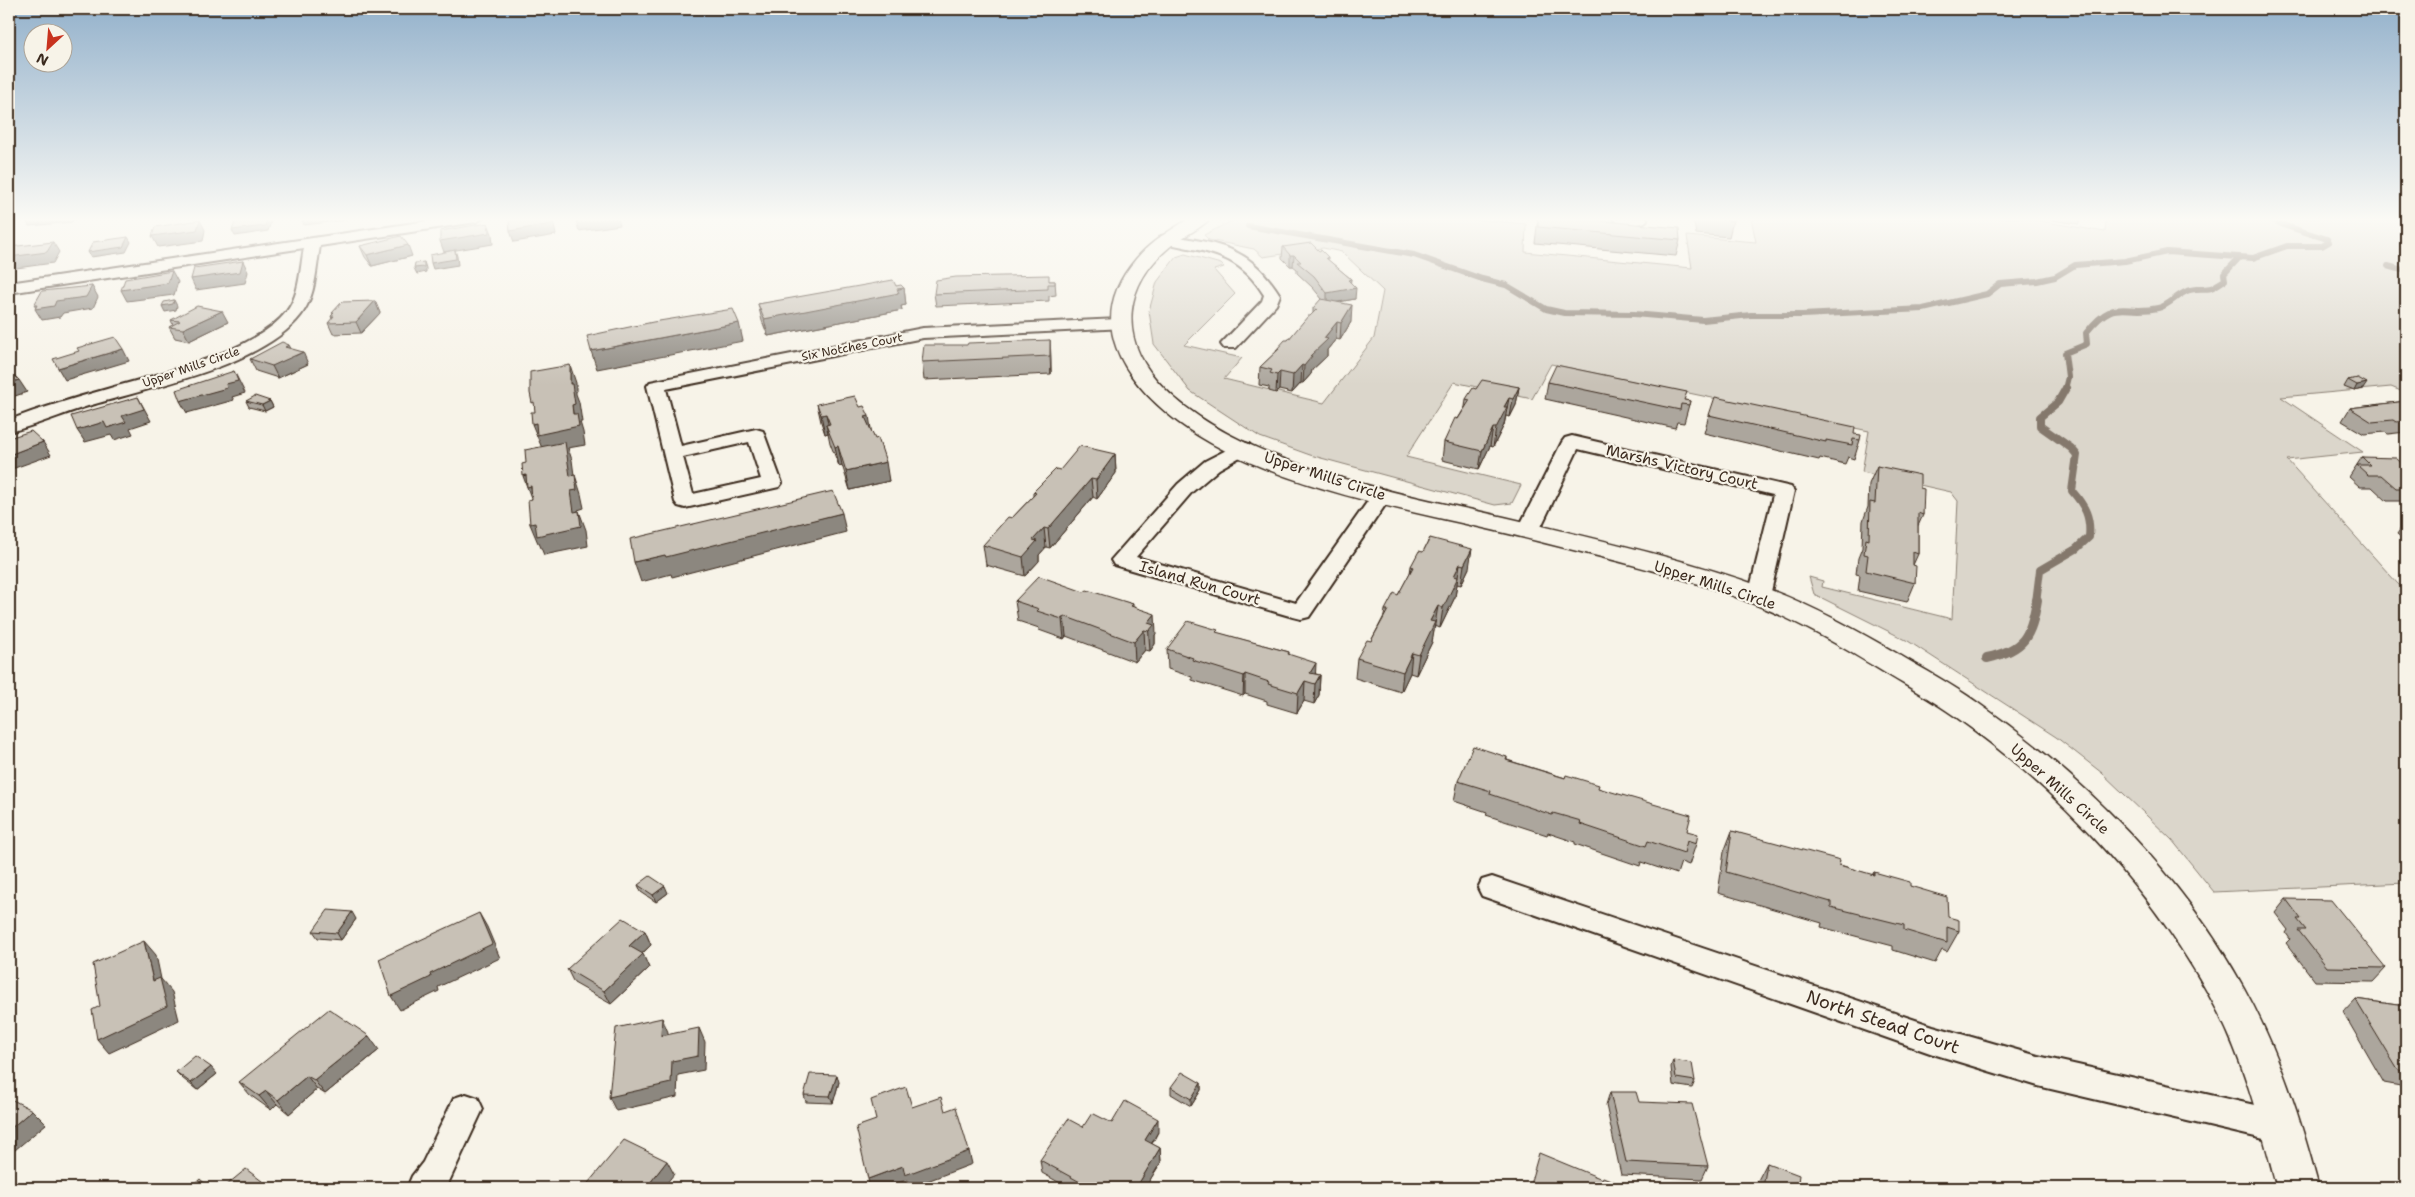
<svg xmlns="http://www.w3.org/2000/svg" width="2415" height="1197" font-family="'Shantell Sans',sans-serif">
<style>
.green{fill:#dbd6cb;stroke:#8b8074}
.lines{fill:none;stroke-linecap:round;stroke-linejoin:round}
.stream-far2{stroke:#84786c;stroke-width:6}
.stream-far1{stroke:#84786c;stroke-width:8}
.stream{stroke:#84786c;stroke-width:10}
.street-casing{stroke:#3b2a1e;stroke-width:4}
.secondary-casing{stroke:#3b2a1e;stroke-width:3}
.street{fill:#f7f3e8;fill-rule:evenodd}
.secondary{fill:#f7f3e8;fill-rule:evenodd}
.wall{fill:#aca69d;stroke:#3b2a1e}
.shaded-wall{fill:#8c877f;stroke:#3b2a1e}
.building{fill:#c8c1b6;stroke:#3b2a1e}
.labels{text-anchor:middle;stroke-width:4.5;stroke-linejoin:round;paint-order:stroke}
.far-street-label{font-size:12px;fill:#3b2a1e;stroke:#f7f3e8}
.street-label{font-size:15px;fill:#3b2a1e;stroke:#f7f3e8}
.near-street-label{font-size:18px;fill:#3b2a1e;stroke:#f7f3e8}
</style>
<rect width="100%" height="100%" fill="#f7f3e8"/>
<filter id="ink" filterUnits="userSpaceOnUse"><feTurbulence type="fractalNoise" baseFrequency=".02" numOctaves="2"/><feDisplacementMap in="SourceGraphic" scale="10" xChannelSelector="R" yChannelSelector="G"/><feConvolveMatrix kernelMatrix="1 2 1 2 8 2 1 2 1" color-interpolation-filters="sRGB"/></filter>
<g filter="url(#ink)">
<!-- green -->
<path class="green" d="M1238 218H1459L1526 224 1525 252 1692 268 1687 236 1756 242 1751 218H2023L2105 232 2106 218H2406V393L2391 387 2281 397 2363 452 2287 460 2398 584 2406 591V883L2214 892 2172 840 2146 815 2102 773 2056 737 1908 641 1814 594 1809 577 1823 581 1822 587 1952 619 1958 501 1951 492 1862 472 1869 431 1551 364 1532 399 1454 382 1406 457 1521 485 1512 503 1495 505 1310 455 1260 437 1190 391 1154 344 1149 311 1157 282 1176 257 1185 254 1221 264 1224 267 1214 270 1235 294 1184 345 1242 358 1224 379 1324 403 1374 338 1383 291 1342 252 1323 248 1263 257 1254 249 1209 240 1204 235Z"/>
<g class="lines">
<!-- stream-far2 -->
<path class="stream-far2" d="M1248 226 1414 255 1482 279 1506 285 1546 309 1564 313 1634 314 1703 320 1751 315H1802L1923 309 1987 294 2000 284 2037 281 2055 277 2075 265 2125 261 2167 252 2253 258 2287 246H2322L2329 242 2327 239 2286 226 2269 218
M2388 266 2406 271
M2065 389 2068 377 2065 353 2087 344 2086 333C2116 295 2122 316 2158 308 2168 306 2176 296 2185 292 2194 287 2203 290 2211 288 2216 286 2221 282 2225 280L2224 274 2239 258"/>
<!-- stream-far1 -->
<path class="stream-far1" d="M2036 602 2040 570 2076 549 2089 537C2091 517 2085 506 2072 491L2077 455 2071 448 2040 426V417L2058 402 2066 388"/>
<!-- stream -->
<path class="stream" d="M1987 658C2024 650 2031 637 2037 600"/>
<defs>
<path id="street" d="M448 218H483L476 222 320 246C316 268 316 296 301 315 262 366 148 388 88 406 62 414 35 426 9 432V420C41 408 74 398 107 389 158 374 255 353 287 311 300 294 300 268 304 248L9 293V283Z
M1612 218H1647V220C1641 227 1617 225 1612 218Z
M1166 235C1220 244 1249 246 1280 295L1276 305 1236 348H1224L1221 344 1262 301 1264 295C1237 251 1206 253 1161 242L1159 239 1161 236Z
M1119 319 1125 320 1127 324 1125 328 923 338 666 389 681 446 756 429 763 431 782 483 779 487 685 508 678 506 675 502 647 386 650 382 923 328ZM749 442 761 479 693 494 683 457Z
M1572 436 1791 487 1794 491 1770 596 1767 601 1759 603 1751 601 1748 596 1773 495 1578 449 1539 531 1535 535 1528 537 1521 535 1517 531 1562 442 1565 438Z
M1242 442 1249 444 1252 448 1249 452 1219 469 1192 492 1136 557 1296 603 1375 491 1382 489 1389 491 1392 495 1309 617 1301 619 1293 617 1114 565 1111 560 1178 484 1205 461Z
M1492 877 1933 1026 2038 1056 2281 1111 2293 1116 2298 1127 2293 1138 2281 1143 2038 1086 1933 1054 1482 896 1478 888 1482 880Z
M466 1094 478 1098 483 1109 447 1186 445 1188H407L412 1176 423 1162 454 1098Z"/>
<path id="secondary" d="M1190 218H1211C1201 228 1188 234 1176 242 1122 282 1116 340 1164 388 1242 466 1400 493 1504 517 1592 538 1683 558 1768 589 1813 606 1856 630 1898 654 1925 670 1953 685 1978 703 2084 777 2182 875 2244 988 2279 1051 2301 1120 2319 1188H2277C2261 1129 2246 1067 2218 1012 2158 895 2062 793 1956 717 1931 699 1903 684 1877 668 1836 643 1794 619 1749 602 1681 575 1608 559 1537 541 1426 512 1271 491 1178 422 1123 380 1083 321 1136 259 1151 241 1171 230 1190 218Z"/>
</defs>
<!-- street casing -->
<use href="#street" class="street-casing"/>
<!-- secondary casing -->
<use href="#secondary" class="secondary-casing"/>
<!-- street -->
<use href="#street" class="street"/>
<!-- secondary -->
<use href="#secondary" class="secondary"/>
</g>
<!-- wall -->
<path class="wall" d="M1538 218 1680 240 1676 256 1535 243Z
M1693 218H1732L1733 221 1729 237 1696 234Z
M2044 218H2081L2079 224 2044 219Z
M360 246 412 256 372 266 365 257Z
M1283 247 1319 251 1328 257V260L1351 279 1350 282 1355 299 1338 302 1351 322 1340 340 1336 339 1327 350V356L1312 370 1311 374 1303 383H1301L1292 393 1279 390 1276 393 1269 391V387L1259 385 1260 367 1276 352 1277 349 1288 340 1313 313V308L1322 299 1313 288 1297 273V269L1293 266H1290L1282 258Z
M1050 281H1055L1056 295 1049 296V301L936 306 934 294Z
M896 286 904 288 906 305 901 306 902 310 768 336 762 321 758 304Z
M375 301 380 313 361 333 333 334 328 323 332 319 331 316 333 314 332 313Z
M171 320 228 322 189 341 175 338 169 327 173 325Z
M1050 340 1051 374 924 380 922 362Z
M250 359 308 364 278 378 256 371Z
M2358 378 2363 389 2354 391 2344 387 2348 380Z
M1548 382 1684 400 1690 401 1684 423 1677 422 1675 428 1545 399Z
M1519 387 1516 405 1510 417 1506 416 1504 425 1493 447 1490 446 1479 469 1442 460 1444 442 1465 407 1466 399 1476 389Z
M246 401H270L273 407 265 411 249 407Z
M2406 401V432L2388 434 2385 432 2364 434 2342 421 2350 408Z
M817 404 872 433 889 481 850 490 842 465 839 466 830 443 828 433 825 434 821 422Z
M1709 415 1854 434 1860 440 1854 459 1848 457 1845 464 1820 458 1819 460 1704 433Z
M1115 454 1116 473 1097 499 1093 497 1050 548 1046 547 1039 555V561L1025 576 986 565 983 545 1012 518 1033 496V492L1060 470Z
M2362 457 2406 467V501H2387L2372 487H2360L2349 477Z
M1877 466 1920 488 1923 515 1918 526V554L1913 565 1915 583 1907 602 1858 591 1860 575 1856 574 1858 558 1862 548 1863 521 1868 507 1869 484Z
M2406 521V541L2397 534Z
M1430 538 1469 568 1461 585 1457 584 1455 597 1440 628 1435 626 1432 642 1416 675 1410 673 1401 692 1355 678 1357 658 1371 641 1384 616 1385 610 1398 595 1410 573 1411 566 1423 552Z
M1084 592 1133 604V607L1156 634 1155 635V644L1150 651 1145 650 1135 662 1066 636 1064 639 1039 630V628L1018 621 1015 601Z
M1218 633 1289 652V655L1316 674 1320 675 1319 695 1314 704 1304 701 1297 713 1267 704V701L1245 694 1243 696 1192 680V677L1168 669 1167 649Z
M1507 757V760L1598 788 1687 831 1696 844 1689 865 1681 862 1677 874 1641 862 1640 866 1575 844V842L1548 833 1547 835 1486 815 1487 812 1454 801 1458 781Z
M1732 831 1872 875 1874 872 1910 886 1948 917 1959 931 1947 952 1942 950 1935 963 1893 950V946L1821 927 1822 923 1718 893 1724 852Z
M638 885 668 893 656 902 641 892Z
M2286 899 2386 968 2373 982 2315 981 2286 943 2290 939 2286 933 2288 930 2275 913Z
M356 919 341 940 318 938 313 931Z
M645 931 651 945 642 954 649 968 611 1004 574 983 567 969Z
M2355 999 2406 1006V1087L2384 1083 2343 1012Z
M379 1050 325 1094 317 1089 289 1114 277 1104 271 1110 250 1095 239 1082Z
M1673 1060 1695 1081 1692 1088 1673 1085 1671 1067Z
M176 1072 217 1074 197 1090 182 1078Z
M839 1082 833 1103 806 1102 804 1095Z
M1201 1083V1090L1191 1106 1171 1094V1087Z
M1610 1092 1639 1102 1708 1166 1702 1179 1621 1175 1606 1105Z
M1112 1123 1158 1132 1152 1144 1160 1148 1161 1162 1145 1188H1069L1042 1173 1040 1160 1083 1127Z
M1767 1163 1798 1182 1814 1188H1756L1757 1182Z"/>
<!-- shaded-wall -->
<path class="shaded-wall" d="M9 218H17L18 219 13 227 9 228Z
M25 218H74L72 222 29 226Z
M101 218H121L102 220Z
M268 218H270L271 222 268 231 235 236 232 230Z
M301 218H346V220L304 225Z
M552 218 554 225 556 235 514 242 510 231Z
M593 218H618L620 225 579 231 576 221Z
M200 220 205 230 203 241 158 247 152 236Z
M488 223 492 234 493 244 444 252 440 241Z
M128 237 131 242 126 252 91 257 88 252Z
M53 242 59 252 53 263 9 269V257Z
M408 245 412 256 372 266 367 255Z
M455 250 457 256 458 265 433 269 431 263Z
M1290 255H1294L1293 266H1290Z
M243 261 248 272 245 283 196 290 191 279Z
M424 262 426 268V272L417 274 414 268Z
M172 271 178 282 174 295 127 301 121 290Z
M1351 279 1350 289 1356 288 1355 299 1327 304V293L1348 280Z
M92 286 98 297 93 308 63 313 60 317 42 320 35 309 36 308 34 305Z
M904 288 906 305 901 306 902 310 768 336 764 319Z
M174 300 177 306 176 310 165 312 162 306Z
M375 301 380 313 361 333 356 322Z
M1352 305 1351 322 1340 340 1341 323Z
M222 311 228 322 189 341 183 329Z
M1337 322 1336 339 1327 350V356L1312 370 1311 374 1303 383 1304 366 1310 356Z
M739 323 743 341 597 369 591 351Z
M1050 340 1051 357V374L1050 356Z
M289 345 295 356 303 352 308 364 278 378 272 366 285 347Z
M123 349 129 361 65 380 58 368Z
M570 365 576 383V394L579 402 582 422H580L583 432 585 445 568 448 572 460 576 490 575 475 581 494 584 508 578 510 580 527 579 511 586 530 588 546 544 555 539 543H538L530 524 544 453 532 424 573 414 570 384Z
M1302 365 1301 383 1292 393 1293 375Z
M234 371 245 393 232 397 234 400 187 413 180 401Z
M1280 372 1279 390 1276 393 1277 375Z
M19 380 27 392 9 398V383Z
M2367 383 2363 389 2354 391 2357 385Z
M1519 387 1516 405 1510 417 1513 399Z
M138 397 151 421 130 428 133 434 114 440 111 435 85 442 77 430 122 416Z
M1509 398 1504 425 1493 447 1496 428 1504 407Z
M270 401 273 407 265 411 262 405Z
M826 414 830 433 826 425 828 433 825 434 821 415Z
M869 416 872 435 865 417Z
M1493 428 1490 446 1479 469 1482 451Z
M43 442 51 455 9 470V455Z
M838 446 842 465 839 466 835 447Z
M1115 454 1116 473 1097 499 1096 480Z
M886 462 889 481 850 490 846 471Z
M526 475 531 486 534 506 523 476Z
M1091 479 1093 497 1050 548 1048 529Z
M842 513 846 532 672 577 671 574 641 582 634 562Z
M1044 528 1046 547 1039 555V561L1025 576 1023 557 1033 540Z
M1472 549 1469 568 1461 585 1464 565Z
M1460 564 1455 597 1440 628 1443 608 1454 576Z
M1438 606 1432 642 1416 675 1419 655 1430 621Z
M1155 614 1156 634 1155 635V644L1150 651 1148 623Z
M1064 616 1066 636 1064 639 1062 619Z
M1144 630 1145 650 1135 662 1134 642Z
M1412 653 1410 673 1401 692 1403 672Z
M1316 663 1315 683 1310 673Z
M1245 674V694L1243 696 1244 676Z
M1320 675 1319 695 1314 704 1315 684Z
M1305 681 1304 701 1297 713 1298 693Z
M665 886 668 893 656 902 653 895Z
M352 912 356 919 341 940 337 933Z
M479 913 487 927 500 958 438 987 439 991 400 1010 391 996 430 974Z
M645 931 651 945 635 960 629 946Z
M144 941 156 955 161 979 172 992 179 1020 109 1053 97 1039 153 981Z
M643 954 649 968 611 1004 604 991Z
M662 1018 668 1032 667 1050 661 1036Z
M699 1028 705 1042 704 1070 678 1075 677 1097 616 1111 609 1097 672 1061Z
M369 1036 379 1050 325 1094 314 1080Z
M211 1067 217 1074 197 1090 191 1083Z
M837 1075 839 1082 833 1103 830 1096Z
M307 1076 317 1089 289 1114 278 1100Z
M1201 1083V1090L1191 1106V1099Z
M266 1091 277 1104 271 1110 259 1096Z
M32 1110 46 1124 9 1155V1130Z
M1158 1119V1132L1146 1153 1145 1140Z
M1160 1148 1161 1162 1145 1188H1136Z
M969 1151 972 1164 909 1188 907 1180 883 1188H870L868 1179 903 1166Z
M667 1161 674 1174 663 1188H646Z
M1099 1182 1100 1188H1095Z"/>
<!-- building -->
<path class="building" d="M249 218H268L265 226 232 230 236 220Z
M527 218H552V224L510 231 509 221Z
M575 218H593L576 221Z
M1538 218H1572L1679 228 1680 240 1538 227Z
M1699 218H1732L1733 221Z
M200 220 197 230 152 236 155 227Z
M488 223 489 233 440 241V231Z
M401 236 408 245 367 255 360 246Z
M128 237 123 247 88 252 93 242Z
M53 242 47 252 9 257V247Z
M1311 243 1319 251 1321 250 1328 257 1326 258 1351 279 1348 280 1356 288 1327 293 1314 276 1297 262H1301L1294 255H1290L1283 247Z
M455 250 456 259 431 263 430 255Z
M243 261 240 272 191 279 194 268Z
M424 262V267L414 268 415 263Z
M172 271 168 283 121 290 125 279Z
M1049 275V281H1055V284H1048V289L934 294 936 280 956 277Z
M893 280 896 286 901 285 904 288 897 289 899 293 764 319 758 304Z
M92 286 86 297 56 301 54 306 35 309 37 305H34L42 291Z
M1321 299 1352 305 1341 323 1337 322 1324 338 1328 339 1310 356H1312L1304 366 1302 365 1293 375 1280 372 1277 375 1270 373 1272 370 1260 367 1279 349H1277L1285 340H1288L1308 316H1310L1317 309 1313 308Z
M174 300 173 304 162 306 164 302Z
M375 301 356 322 328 323 334 316H331L334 313H332L342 302Z
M197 306 222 311 183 329 169 327 180 321 171 320Z
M733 309 739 323 591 351 587 336 653 322Z
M115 337 123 349 58 368 53 359 79 351 77 348Z
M1050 340V356L922 362 924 345H967L968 343Z
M282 342 289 345 285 347 303 352 272 366 250 359Z
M570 365V384H572L575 404 572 405 573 414H577L579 426 537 435 536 423 532 424 531 412H535L534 402 532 403 530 393V372Z
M1556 365 1687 392 1684 400 1690 401 1689 405 1681 404 1680 410 1548 382Z
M234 371 238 381 226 384 227 388 180 401 176 390Z
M11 372 19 380 9 383V373Z
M2358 378 2367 383 2357 385 2348 380Z
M1482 380 1519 387 1513 399 1509 398 1504 407H1507L1496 428H1493L1482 451 1444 442 1455 418 1458 419 1470 400 1466 399 1473 388 1476 389Z
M255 396 270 401 262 405 246 401Z
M855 396 860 407 864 406 869 416 865 417 875 439 878 438 886 462 846 471 838 446 835 447 826 425 830 424 826 414 821 415 817 404Z
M138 397 144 409 122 416 126 422 107 428 104 422 77 430 71 416Z
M1715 397 1855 427 1854 434 1861 435 1860 440 1853 439 1852 445 1826 440V442L1709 415Z
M2406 401V421L2396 422 2393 420 2372 422 2350 408Z
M31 431 43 442 9 455V438Z
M565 442 570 476 575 475 577 490 571 491 574 512 579 511 581 526 537 536 535 523 530 524 528 500 532 499 531 486 527 487 526 475 523 476 522 464 526 463 525 450Z
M1080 446 1115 454 1096 480 1091 479 1048 529 1044 528 1033 540 1037 541 1023 557 983 545 1008 517 1012 518 1036 493 1033 492 1056 469 1060 470Z
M2362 457 2396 458 2406 467V488H2396L2381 475H2368L2357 465H2370Z
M1877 466 1920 475V488L1924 489 1923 515 1918 513V554L1913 552V565L1916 566 1915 583 1866 571 1868 555 1864 554 1866 539 1869 540 1870 502 1875 503Z
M833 491 842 513 666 557 665 555 634 562 630 539Z
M1430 538 1472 549 1464 565 1460 564 1454 576 1458 577 1443 608 1438 606 1430 621 1435 622 1419 655 1412 653 1403 672 1357 658 1367 640 1371 641 1388 610H1385L1394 593 1398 595 1413 567 1411 566 1419 551 1423 552Z
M1039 576 1084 592 1087 590 1133 604 1131 606 1155 614 1148 623 1154 625 1149 631 1144 630 1134 642 1064 616 1062 619 1037 611 1039 609 1015 601Z
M1188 621 1218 630 1216 632 1289 652 1288 654 1316 663 1310 673 1320 675 1315 684 1305 681 1298 693 1268 684 1269 682 1245 674 1244 676 1192 660 1193 658 1167 649Z
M1473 746 1507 757 1506 760 1565 778 1566 775 1599 785 1598 788 1691 815 1687 831 1698 834 1696 844 1687 841 1684 853 1648 841 1646 846 1580 824 1581 821 1553 813 1552 815 1490 794 1491 791 1458 781Z
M1732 831 1840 860 1839 865 1874 875V872L1910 882V886L1947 897 1948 917 1959 920V931L1947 927V943L1904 930V925L1831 907V902L1726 872Z
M650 876 665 886 653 895 638 885Z
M2286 899 2331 900 2386 968 2327 967 2298 930H2306L2297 919H2301Z
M328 910 352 912 337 933 313 931Z
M479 913 492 944 430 974 431 977 391 996 379 959Z
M623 918 645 931 629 946 643 954 604 991 567 969Z
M144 941 153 981 160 978 167 1006 97 1039 92 1010 100 1006 93 964Z
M2355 999 2406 1006V1071L2398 1070Z
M329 1009 369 1036 314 1080 307 1076 278 1100 266 1091 259 1096 239 1082Z
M662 1018 661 1036 699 1028 698 1056 672 1061 671 1083 609 1097 616 1028Z
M195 1056 211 1067 191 1083 176 1072Z
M1673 1060 1692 1063 1695 1081 1676 1078Z
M1182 1072 1201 1083 1191 1099 1171 1087Z
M810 1074 837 1075 830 1096 804 1095Z
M906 1087 912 1107 941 1097 945 1111 956 1107 969 1151 905 1175 903 1166 868 1179 856 1127 876 1120 871 1100Z
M1610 1092H1636L1639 1102 1692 1104 1708 1166 1626 1162Z
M9 1098 32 1110 9 1130Z
M1125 1101 1158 1119 1145 1140 1160 1148 1136 1188H1110L1099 1182 1095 1188H1091L1040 1160 1068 1119 1083 1127 1092 1113 1112 1123Z
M624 1140 667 1161 646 1188H584Z
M1539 1153 1602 1179 1603 1177 1631 1188H1529Z
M1767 1163 1799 1175 1798 1182 1814 1188H1763Z
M246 1169 271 1188H223Z
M200 1179 210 1188H190Z"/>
</g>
<!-- sky -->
<linearGradient id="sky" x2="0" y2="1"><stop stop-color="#93b1cb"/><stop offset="0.57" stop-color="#fbfaf5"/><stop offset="1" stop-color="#fbfaf5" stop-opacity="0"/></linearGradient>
<rect width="2415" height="385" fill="url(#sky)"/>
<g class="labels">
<!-- far-street labels -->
<g class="far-street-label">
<text transform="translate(852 347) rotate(-11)" y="4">Six Notches Court</text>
<text transform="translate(191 367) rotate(-19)" y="4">Upper Mills Circle</text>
</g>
<!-- street labels -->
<g class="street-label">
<text transform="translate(1682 467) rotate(13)" y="5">Marshs Victory Court</text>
<text transform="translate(1325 476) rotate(18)" y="5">Upper Mills Circle</text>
<text transform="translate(1200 583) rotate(16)" y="5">Island Run Court</text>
<text transform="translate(1715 585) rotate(18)" y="5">Upper Mills Circle</text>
<text transform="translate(2060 789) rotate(42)" y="5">Upper Mills Circle</text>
</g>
<!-- near-street labels -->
<g class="near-street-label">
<text transform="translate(1883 1022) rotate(19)" y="6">North Stead Court</text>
</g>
</g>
<!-- margin -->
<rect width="2415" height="1197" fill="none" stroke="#f7f3e8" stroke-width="30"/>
<rect x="15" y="15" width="2385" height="1167" fill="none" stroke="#3b2a1e" stroke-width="2" filter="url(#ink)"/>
<!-- north arrow -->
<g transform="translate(48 48) rotate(206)"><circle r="24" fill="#f7f3e8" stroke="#aca397"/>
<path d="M0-4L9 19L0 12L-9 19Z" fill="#c8321e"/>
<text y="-8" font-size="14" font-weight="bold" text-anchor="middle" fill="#3b2a1e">N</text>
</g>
</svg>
